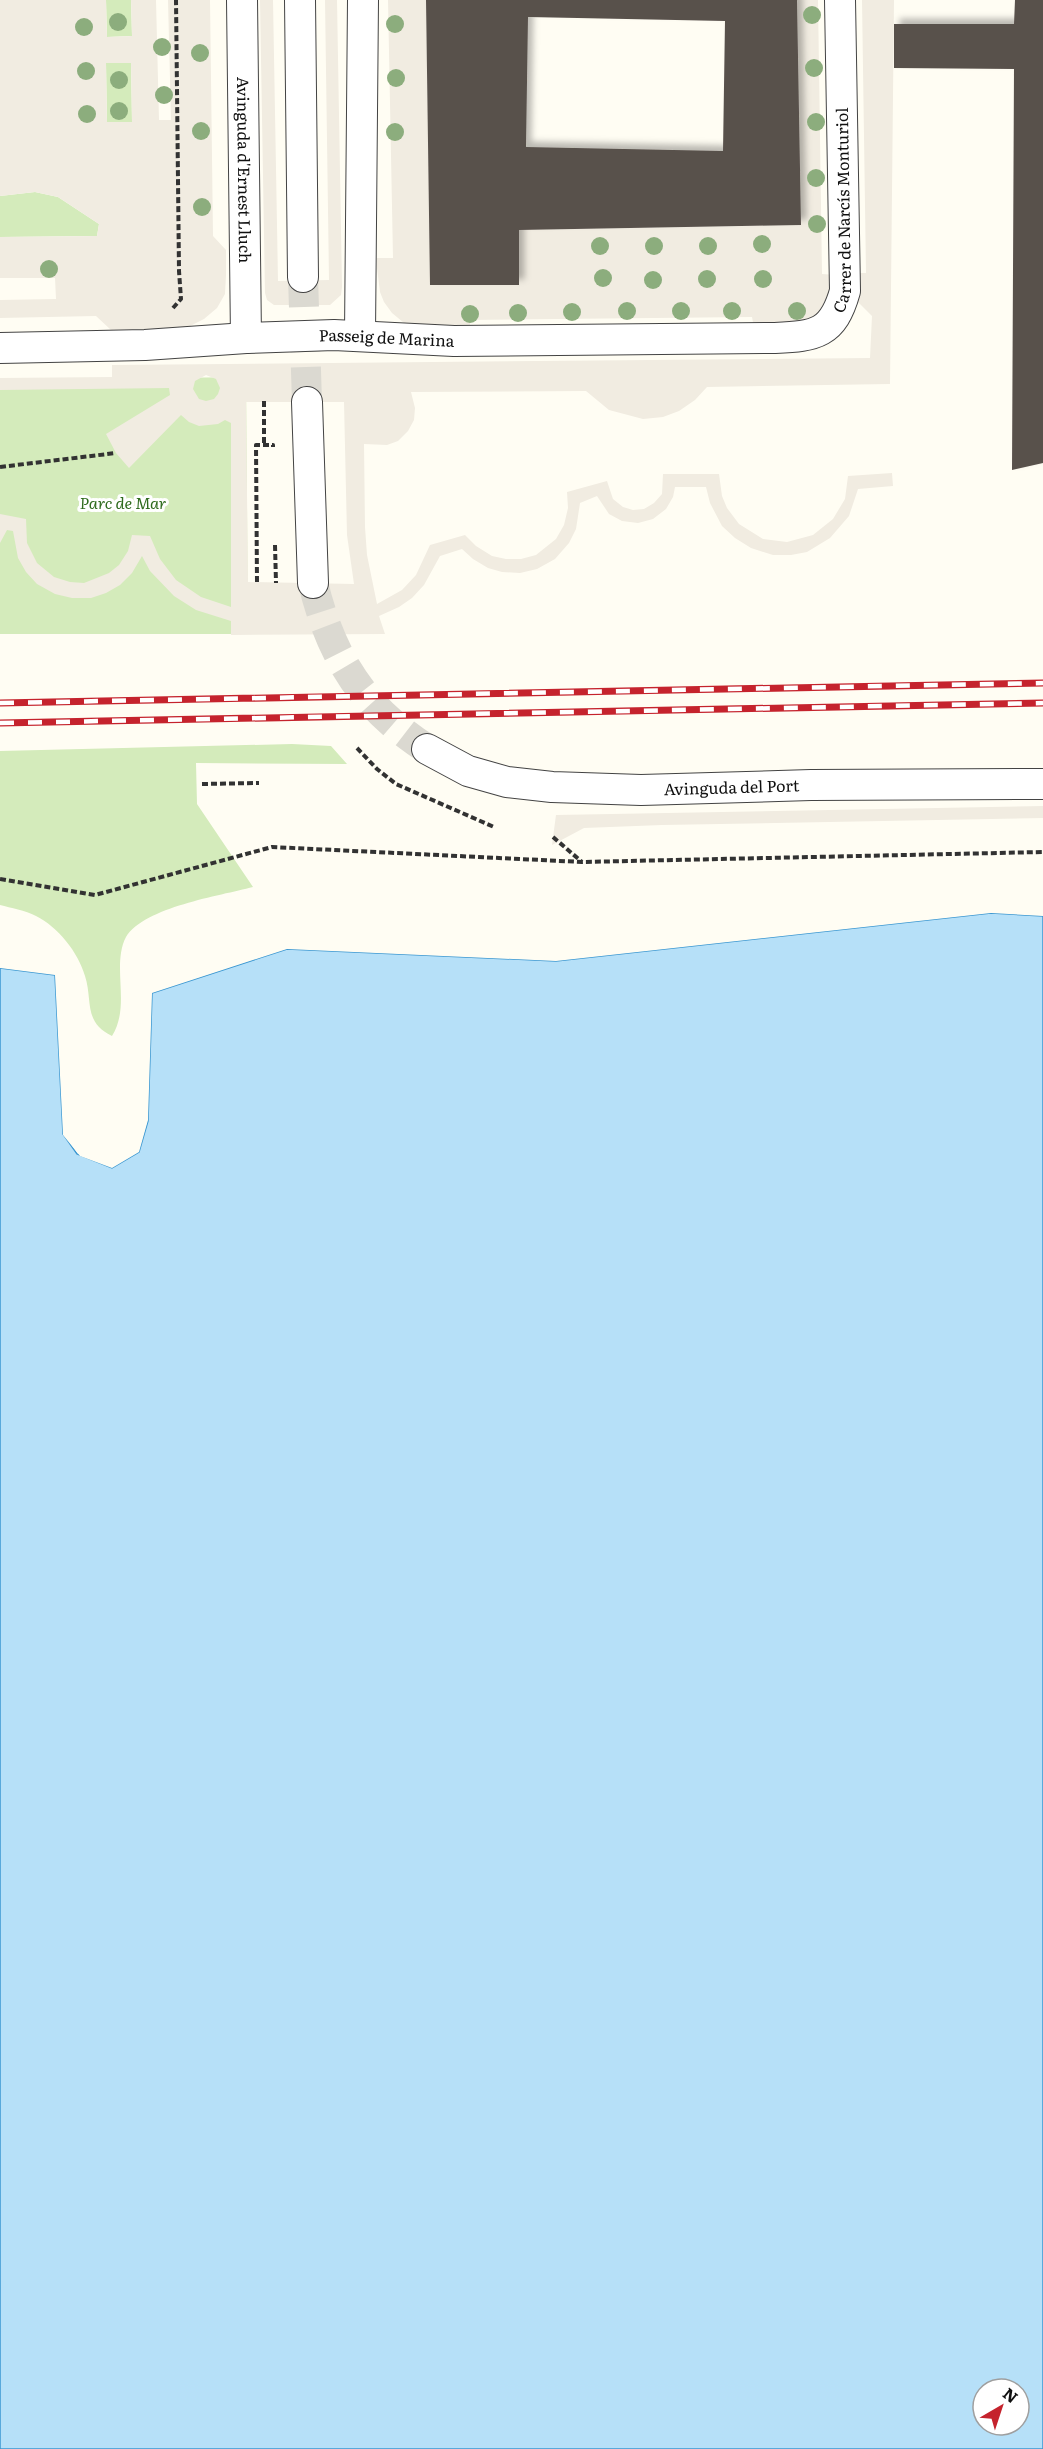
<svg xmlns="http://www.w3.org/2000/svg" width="1043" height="2449" font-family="Literata,serif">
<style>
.green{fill:#d4ebbb}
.plaza{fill:#f1ece1;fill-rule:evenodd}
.water{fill:#b6e0f8;stroke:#3b97d1;stroke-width:1.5;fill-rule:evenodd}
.pier{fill:#fffdf3}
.building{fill:#59514c;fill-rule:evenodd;filter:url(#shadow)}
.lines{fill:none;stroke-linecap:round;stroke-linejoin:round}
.minor-tunnel{stroke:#dbd9d1;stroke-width:30;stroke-dasharray:30 15;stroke-linecap:butt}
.minor-casing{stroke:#434343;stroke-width:32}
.path{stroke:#323232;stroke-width:4;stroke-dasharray:6 3;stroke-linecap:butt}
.minor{stroke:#fff;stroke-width:30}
.rail-casing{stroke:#c5232d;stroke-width:7}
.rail{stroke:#fff;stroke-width:4.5;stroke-dasharray:14;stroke-linecap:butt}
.tree{fill:#8cad7d}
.labels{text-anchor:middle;stroke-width:6;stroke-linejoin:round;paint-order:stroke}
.street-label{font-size:16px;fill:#101010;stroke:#fff}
.park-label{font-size:16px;font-style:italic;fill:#2e6b1d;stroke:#fff}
</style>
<defs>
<filter id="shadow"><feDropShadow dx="5.5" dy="-5.5" stdDeviation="3" flood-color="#0004"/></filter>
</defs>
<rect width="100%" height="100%" fill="#fffdf3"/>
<!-- green -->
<path class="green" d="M106 0H131L132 36 107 37Z
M106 63H131L132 122H107Z
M35 192 58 197 99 224 97 236 0 237V196Z
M246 377 248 634H0V380Z
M292 744 331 746 347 764 196 763 197 804 253 887C219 896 145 907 126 937 121 946 120 958 120 968 120 991 125 1015 112 1036 83 1022 93 1001 85 976 78 952 58 927 36 916 25 910 11 908 0 905V751Z"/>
<!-- plaza -->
<path class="plaza" d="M0 0H106L107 37 132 36 131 0H156L159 120H171L168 0H210L213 236 226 250V275L225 294 217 308 204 319 190 326 171 329 111 330 96 316 0 318V300L56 299 55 278H0V237L97 236 99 224 58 197 35 192 0 196ZM106 63H131L132 122H107Z
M260 0H273L278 281 329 280 325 0H337L342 287 341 295 330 305H274L267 300 265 293Z
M388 0H426L431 285H519V230L801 225 797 0H818L822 274 836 275 833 296 813 321 754 328 752 317 470 320V331L409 327 392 313 384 302 380 292 377 268V258H393Z
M862 0H894L890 384 707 387 695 400 679 411 663 417 643 419 609 410 586 391 411 392 415 408 414 420 408 431 398 441 387 445 364 444 365 527 367 555 377 604 402 590 416 575 430 545 465 535 476 546 492 556 506 559H521L536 555 556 539 564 525 568 508 567 492 607 481 613 499 623 507 633 510 644 509 654 503 662 494 663 474H719L722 496 727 508 739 524 763 539 787 542 813 535 833 519 845 499 848 476 892 473 893 486 858 489 849 516 830 538 807 552 791 555H773L751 548 735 538 722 526 710 503 706 487H675L673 497 666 509 653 519 638 523 622 521 609 514 597 496 580 503 576 529 569 543 555 559 537 569 520 573 502 572 488 568 473 559 462 549 440 556 424 585 412 598 399 607 379 616 385 634 231 635V621L196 610 174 596 150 571 142 556 132 573 120 585 106 593 91 598H72L55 594 37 584 26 572 18 558 13 531 7 530 0 543V514L26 519 27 543 37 563 54 577 70 582 84 583 109 573 119 565 128 551 132 535 150 536 160 559 176 580 201 597 231 607V423L225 420 218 424 199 426 189 422 181 415 129 468 116 453 106 434 170 395 169 388 0 390V378L112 377V365L870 358 872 316 857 301 852 273H866ZM206 375 216 379 220 388 218 394 214 399 206 401 199 399 193 389 195 381ZM246 402H344L347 535 354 584 248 582Z
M1043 806V818L662 825 584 828 552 845 556 815Z"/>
<!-- water -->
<path class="water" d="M991 913 1043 916V2449H0V968L55 975 63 1134 77 1154 112 1168 139 1152 148 1121 152 993 287 949 556 961ZM983 2389H1019V2425H983Z"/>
<!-- pier -->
<path class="pier" d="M991 910 1043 913V916L991 913 556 961 287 949 152 993 148 1120 139 1152 112 1168 80 1156 63 1135 55 975 0 968V965L57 973 66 1133 79 1152 112 1165 136 1150 145 1120 149 991 286 946 556 958Z"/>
<!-- building -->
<path class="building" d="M426 0H797L801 225 519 230V285H430ZM528 17 725 21 723 151 526 147Z
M1015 0H1043V463L1012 470 1014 69 894 68V24H1014Z"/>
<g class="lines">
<!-- minor-tunnel -->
<path class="minor-tunnel" d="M303 277 307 402
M313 583C331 657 363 708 427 749"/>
<defs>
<g id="minor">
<path id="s1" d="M242 0 246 338"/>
<path d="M300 0 303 277"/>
<path d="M360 334 363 0"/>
<path id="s2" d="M0 348 145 345 246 338 334 335 454 341 775 338C816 336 833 334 845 291L840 0"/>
<path d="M307 402 313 583"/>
<path id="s3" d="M427 749 468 771 507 782 552 787 641 790 811 785 1043 784"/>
</g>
</defs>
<!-- minor casing -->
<use href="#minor" class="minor-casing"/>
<!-- path -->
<path class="path" d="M173 308 181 299 179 271 176 0
M264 401V446
M0 467 116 453
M275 545 276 583
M257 582 256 445H273V447
M357 748 377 769 396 784 494 827
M202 784 259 783
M553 837 582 862
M0 879 95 895 272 847 582 862 1043 852"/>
<!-- minor -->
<use href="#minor" class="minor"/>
<defs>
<path id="rail" d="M0 703 1043 683
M0 723 1043 703"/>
</defs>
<!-- rail casing -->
<use href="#rail" class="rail-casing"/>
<!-- rail -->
<use href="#rail" class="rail"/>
</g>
<!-- trees -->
<g class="tree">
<circle cx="812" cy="15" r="9"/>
<circle cx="118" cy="22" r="9"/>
<circle cx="395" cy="24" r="9"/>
<circle cx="84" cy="27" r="9"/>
<circle cx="162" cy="47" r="9"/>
<circle cx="200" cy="53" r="9"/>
<circle cx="814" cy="68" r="9"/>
<circle cx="86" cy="71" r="9"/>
<circle cx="396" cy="78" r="9"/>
<circle cx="119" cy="80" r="9"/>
<circle cx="164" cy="95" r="9"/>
<circle cx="119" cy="111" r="9"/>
<circle cx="87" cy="114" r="9"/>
<circle cx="816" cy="122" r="9"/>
<circle cx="201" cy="131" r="9"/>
<circle cx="395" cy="132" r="9"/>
<circle cx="816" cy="178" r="9"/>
<circle cx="202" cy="207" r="9"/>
<circle cx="817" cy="224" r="9"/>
<circle cx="762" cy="244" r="9"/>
<circle cx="600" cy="246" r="9"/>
<circle cx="654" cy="246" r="9"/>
<circle cx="708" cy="246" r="9"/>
<circle cx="49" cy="269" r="9"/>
<circle cx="603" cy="278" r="9"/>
<circle cx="707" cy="279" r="9"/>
<circle cx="763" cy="279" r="9"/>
<circle cx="653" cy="280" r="9"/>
<circle cx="627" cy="311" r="9"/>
<circle cx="681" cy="311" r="9"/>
<circle cx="732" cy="311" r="9"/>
<circle cx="797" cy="311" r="9"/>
<circle cx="572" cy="312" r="9"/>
<circle cx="518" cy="313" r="9"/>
<circle cx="470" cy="314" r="9"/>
</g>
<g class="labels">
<!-- street labels -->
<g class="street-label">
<text dy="6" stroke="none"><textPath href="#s1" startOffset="170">Avinguda d'Ernest Lluch</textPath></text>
<text dy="6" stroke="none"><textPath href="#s2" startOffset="950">Carrer de Narcís Monturiol</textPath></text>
<text dy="6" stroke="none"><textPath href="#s2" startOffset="387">Passeig de Marina</textPath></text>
<text dy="6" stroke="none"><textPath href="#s3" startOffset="312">Avinguda del Port</textPath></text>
</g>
<!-- park labels -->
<g class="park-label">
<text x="123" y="509">Parc de Mar</text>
</g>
</g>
<!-- north arrow -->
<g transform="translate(1001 2407) rotate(39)"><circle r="28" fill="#ffffff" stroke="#9f9f9f" stroke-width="1.5"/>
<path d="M0-4.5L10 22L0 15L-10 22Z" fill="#c5232d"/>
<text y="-9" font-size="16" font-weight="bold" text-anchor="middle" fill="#101010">N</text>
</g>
</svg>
